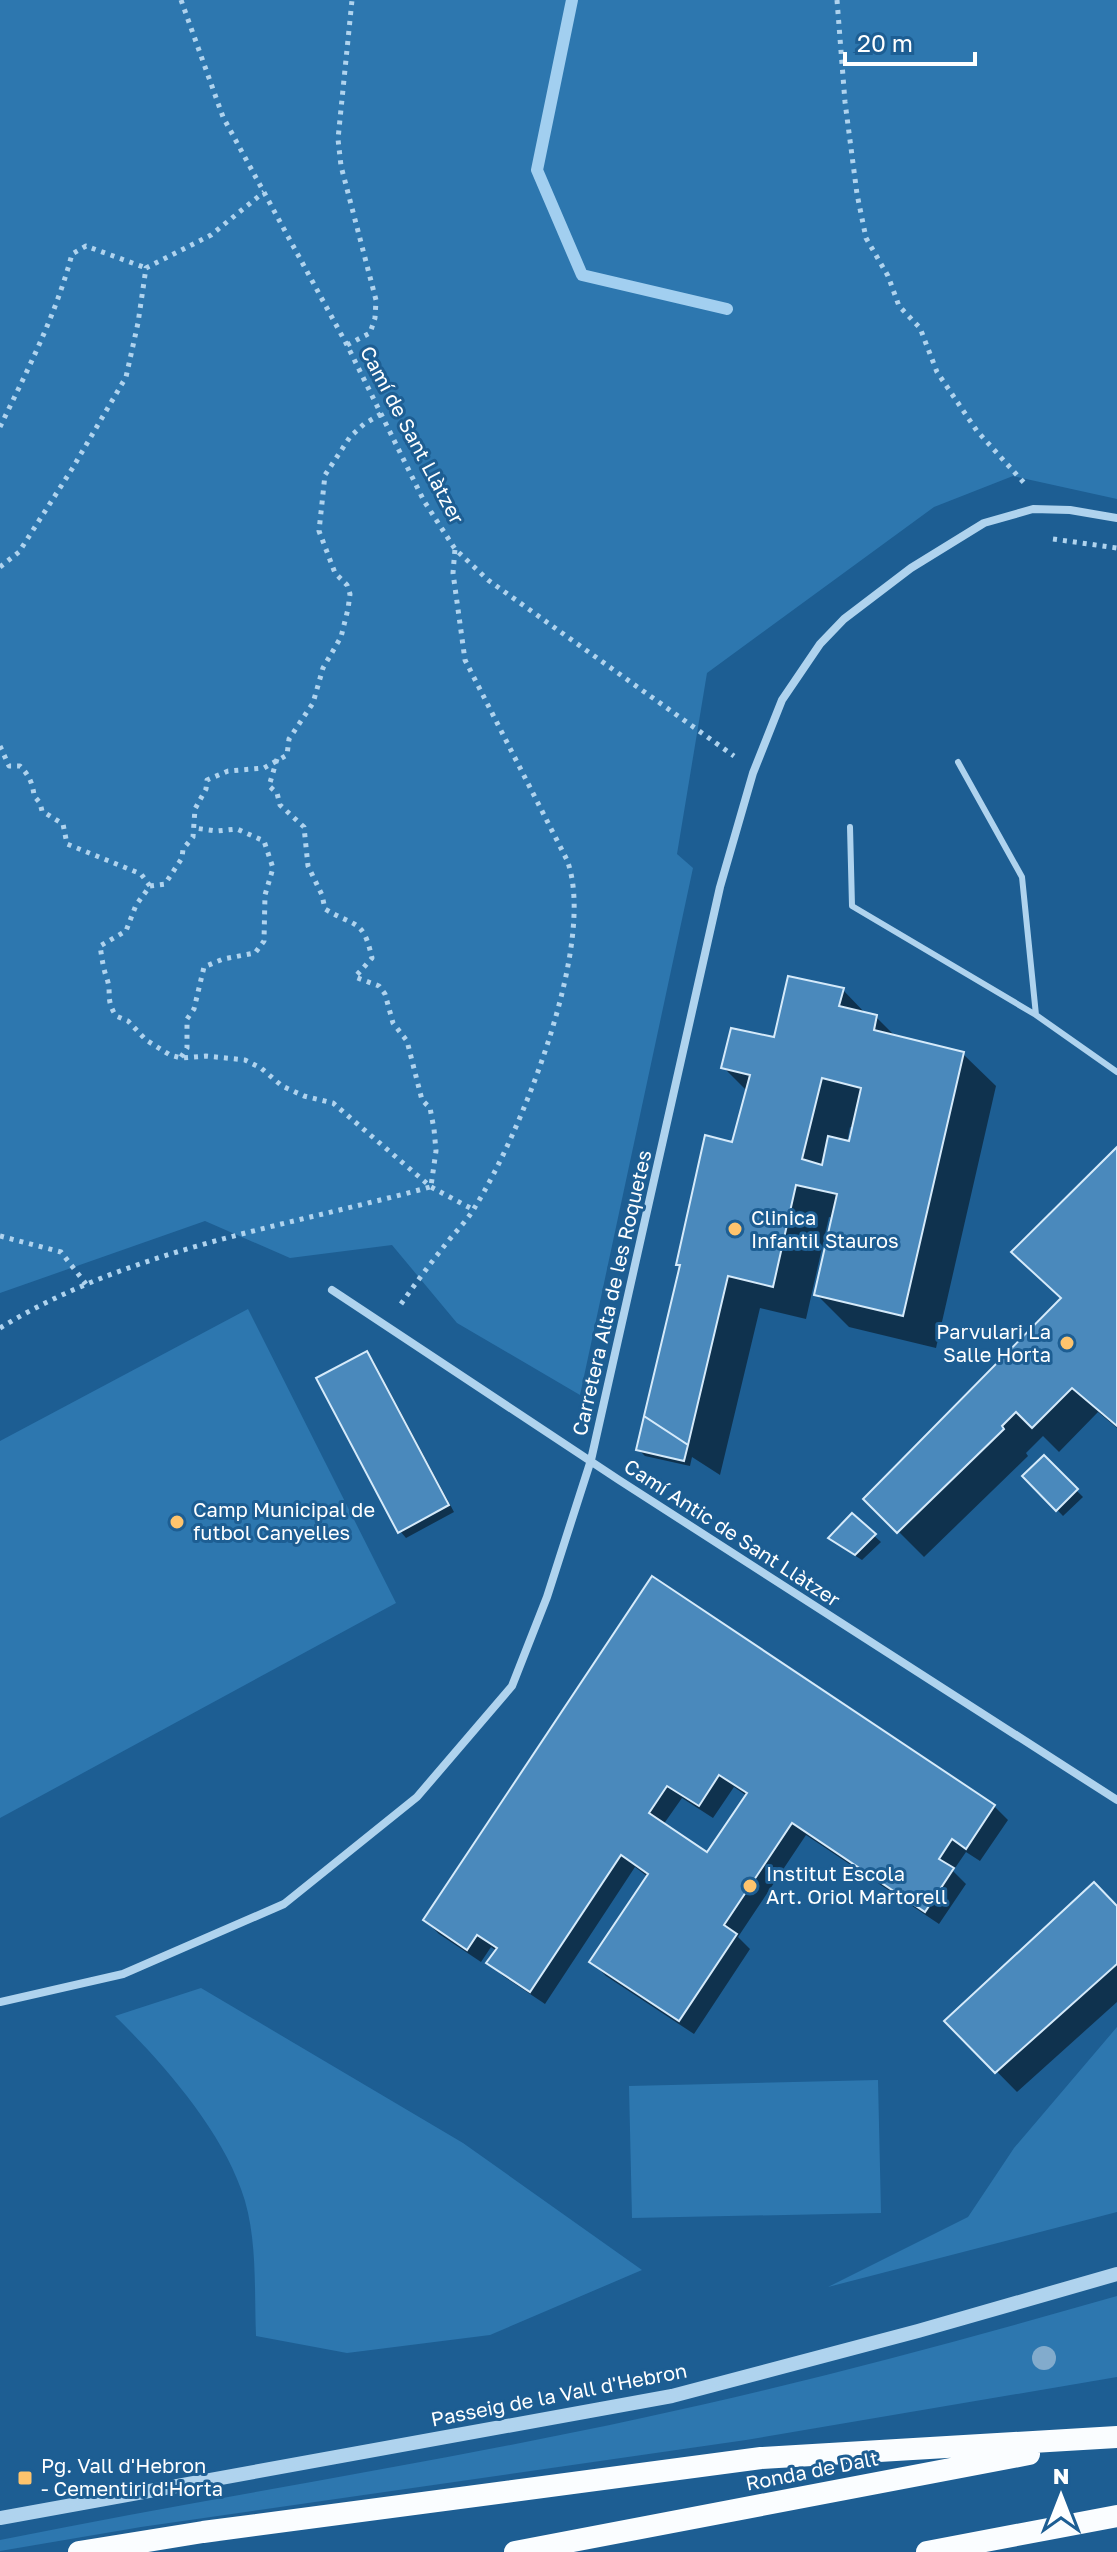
<svg xmlns="http://www.w3.org/2000/svg" width="1117" height="2552" font-family="'Golos Text',sans-serif">
<style>
.green{fill:#2d77af}
.shadow{fill:#0007;fill-rule:evenodd}
.lines{fill:none;stroke-linecap:round;stroke-linejoin:round}
.stream{stroke:#a2cff0;stroke-width:12}
.building{fill:#4a89bc;stroke:#d5eafa;stroke-width:2;fill-rule:evenodd}
.path{stroke:#afd3ee;stroke-width:5;stroke-dasharray:4 6;stroke-linecap:butt}
.service{stroke:#afd3ee;stroke-width:6}
.minor{stroke:#afd3ee;stroke-width:8}
.tertiary{stroke:#afd3ee;stroke-width:14}
.trunk{stroke:#fafdff;stroke-width:22}
.tree{fill:#82abcc}
.poi-dot{fill:#fec46d;stroke:#1d5e93;stroke-width:3}
.labels{text-anchor:middle;stroke-width:6;stroke-linejoin:round;paint-order:stroke}
.street-label{font-size:20px;fill:#fff;stroke:#1d5e93}
.poi-label{font-size:20px;fill:#fff;stroke:#1d5e93;text-anchor:start}
</style>
<rect width="100%" height="100%" fill="#1d5e93"/>
<!-- green -->
<path class="green" d="M0 0H1117V499L1013 476 934 507 707 673 677 854 693 868 580 1395 457 1323 392 1245 290 1258 205 1221 0 1293Z
M248 1309 396 1603 0 1818V1441Z
M201 1988 463 2143 642 2270 490 2335 347 2353 256 2336C254 2288 258 2234 241 2189 219 2127 161 2061 115 2016Z
M1117 2027V2212L828 2287 968 2217 1014 2148Z
M878 2080 881 2213 632 2218 629 2086Z
M1117 2296V2377L746 2440 141 2527 0 2551V2540C214 2497 430 2464 642 2418 802 2384 960 2341 1117 2296Z"/>
<!-- shadow -->
<path class="shadow" d="M843 990 867 1015 876 1017 897 1038 963 1054 996 1086 936 1348 849 1327 816 1294 833 1218 829 1217 806 1319 760 1308 720 1475 692 1457 690 1466 645 1456 638 1449 682 1268 678 1264 734 1144 747 1091 723 1067 776 1040ZM850 1127 854 1128 851 1143H847Z
M1117 1150V1428L1098 1412 1059 1452 1043 1436 1026 1453 1028 1456 924 1557 866 1499 1063 1299Z
M367 1354 373 1360 454 1512 406 1538 400 1531Z
M1044 1458 1083 1497 1063 1516 1025 1476Z
M852 1516 881 1542 862 1560 837 1544Z
M652 1579 994 1806 1008 1820 980 1861 966 1852 953 1871 966 1884 939 1924 806 1835 738 1937 750 1949 694 2034 606 1976 592 1962 648 1877 635 1867 545 2004 503 1976 489 1963 497 1951 491 1947 481 1962 439 1934 425 1920ZM734 1787 747 1796 708 1855 663 1825 682 1798 713 1818Z
M1117 1908V2002L1017 2092 947 2021Z"/>
<g class="lines">
<!-- stream -->
<path class="stream" d="M572 0 537 170 582 275 727 309"/>
</g>
<!-- building -->
<path class="building" d="M788 976 844 988 839 1006 877 1015 874 1030 964 1052 903 1316 814 1295 837 1194 796 1185 773 1287 728 1276 688 1445 644 1416 680 1265H676L705 1135 732 1142 750 1075 721 1068 731 1028 774 1037ZM822 1078 861 1088 849 1141 828 1136 822 1165 802 1159Z
M1117 1147V1426L1072 1388 1032 1428 1016 1412 1002 1426 1004 1429 897 1533 863 1499 1061 1298 1011 1252Z
M367 1351 449 1505 398 1533 316 1378Z
M644 1416 688 1445 684 1461 636 1450Z
M1044 1455 1078 1489 1056 1511 1022 1476Z
M852 1513 876 1534 855 1555 828 1538Z
M652 1576 995 1805 966 1849 952 1839 939 1859 954 1868 925 1912 792 1823 724 1925 737 1934 679 2021 589 1962 648 1874 621 1855 530 1992 486 1963 497 1948 477 1935 467 1950 423 1920ZM719 1775 747 1793 707 1852 649 1813 667 1786 699 1806Z
M1094 1882 1117 1906V1964L995 2073 944 2021Z"/>
<g class="lines">
<!-- path -->
<path class="path" d="M181 0 223 117 347 345 424 501 455 549 488 580 734 756
M837 0 845 102 857 194 866 238 888 276 899 306 920 328 937 372 977 431 1026 485
M347 345 370 333 375 318 376 300 341 166 338 139 352 0
M0 427C27 371 56 315 72 254L86 246 146 268
M1053 539 1117 548
M0 567 19 552 72 469 126 377 138 323 146 268 211 235 264 192
M0 746 9 766H20C29 775 33 784 34 796L40 803 42 811 63 824 67 844 141 874 150 886 136 905 126 931 100 946C102 958 103 968 107 979 112 993 105 999 116 1016L128 1021 146 1040 170 1055 181 1058 206 1056 245 1060 261 1068 282 1086 304 1096 333 1103 431 1187 474 1210
M277 759 269 786 277 793 280 805 304 827 308 866 322 895 325 909C356 928 363 918 372 958L355 977 379 986 385 994 393 1023 407 1041 422 1100 430 1108 434 1129 436 1151 431 1186
M150 886 165 884 182 858 183 849 193 837 195 809 206 789 207 780 228 771 264 768 287 755 289 739 313 703 323 668 341 637 348 609 350 594 347 585 335 573 319 531 325 475 350 437 364 424 381 414
M181 1057 187 1048V1019L194 1009 204 967 223 959 255 953 264 941 265 895 273 868 264 841 237 829 217 831 194 828
M0 1236 61 1252 86 1284
M401 1304C415 1284 430 1264 445 1245 455 1232 467 1221 475 1207 521 1133 598 942 567 860L465 660 453 573 455 549
M0 1328C131 1248 285 1227 430 1187"/>
<!-- service -->
<path class="service" d="M958 762 1022 877 1036 1015
M850 827 852 906 1036 1015 1117 1072"/>
<!-- minor -->
<path class="minor" d="M332 1290 619 1480 1117 1800
M0 2002 123 1974 284 1904 417 1797 512 1686 547 1597 591 1460 720 887 753 773 782 700 820 644 844 619 911 568 984 523 1033 509 1070 510 1117 518"/>
<!-- tertiary -->
<path class="tertiary" d="M0 2518 672 2396 918 2331 1117 2274"/>
<!-- trunk -->
<path class="trunk" d="M79 2552 203 2532 761 2458 1117 2437
M515 2552 1029 2454
M927 2552 1117 2516"/>
</g>
<!-- trees -->
<circle class="tree" cx="1044" cy="2358" r="12"/>
<!-- markers -->
<g class="poi-dot">
<circle cx="735" cy="1229" r="8"/>
<circle cx="1067" cy="1343" r="8"/>
<circle cx="177" cy="1522" r="8"/>
<circle cx="750" cy="1886" r="8"/>
<rect x="17" y="2470" width="16" height="16" rx="4"/>
</g>
<g class="labels">
<!-- street labels -->
<g class="street-label">
<text transform="translate(412 435) rotate(62)" y="7">Camí de Sant Llàtzer</text>
<text transform="translate(612 1293) rotate(-77)" y="7">Carretera Alta de les Roquetes</text>
<text transform="translate(732 1533) rotate(33)" y="7">Camí Antic de Sant Llàtzer</text>
<text transform="translate(559 2395) rotate(-11)" y="7">Passeig de la Vall d'Hebron</text>
<text transform="translate(812 2471) rotate(-11)" y="7">Ronda de Dalt</text>
</g>
<!-- poi labels -->
<g class="poi-label">
<text x="751" y="1225">Clinica<tspan x="751" dy="23">Infantil Stauros</tspan></text>
<text x="1051" y="1339" text-anchor="end">Parvulari La<tspan x="1051" dy="23">Salle Horta</tspan></text>
<text x="193" y="1517">Camp Municipal de<tspan x="193" dy="23">futbol Canyelles</tspan></text>
<text x="766" y="1881">Institut Escola<tspan x="766" dy="23">Art. Oriol Martorell</tspan></text>
<text x="41" y="2473">Pg. Vall d'Hebron<tspan x="41" dy="23">- Cementiri d'Horta</tspan></text>
</g>
</g>
<!-- north arrow -->
<g transform="translate(1061 2496)" stroke="#1d5e93" stroke-width="6" paint-order="stroke">
<path d="M0-6L14 30L0 20L-14 30Z" fill="#ffffff"/>
<text y="-12" font-size="22" font-weight="bold" text-anchor="middle" fill="#ffffff">N</text>
</g>
<!-- scale -->
<path d="M845 52v12h130v-12" fill="none" stroke="#ffffff" stroke-width="4"/>
<text x="857" y="52" font-size="24" fill="#ffffff" stroke="#1d5e93" stroke-width="6" paint-order="stroke">20 m</text>
</svg>
